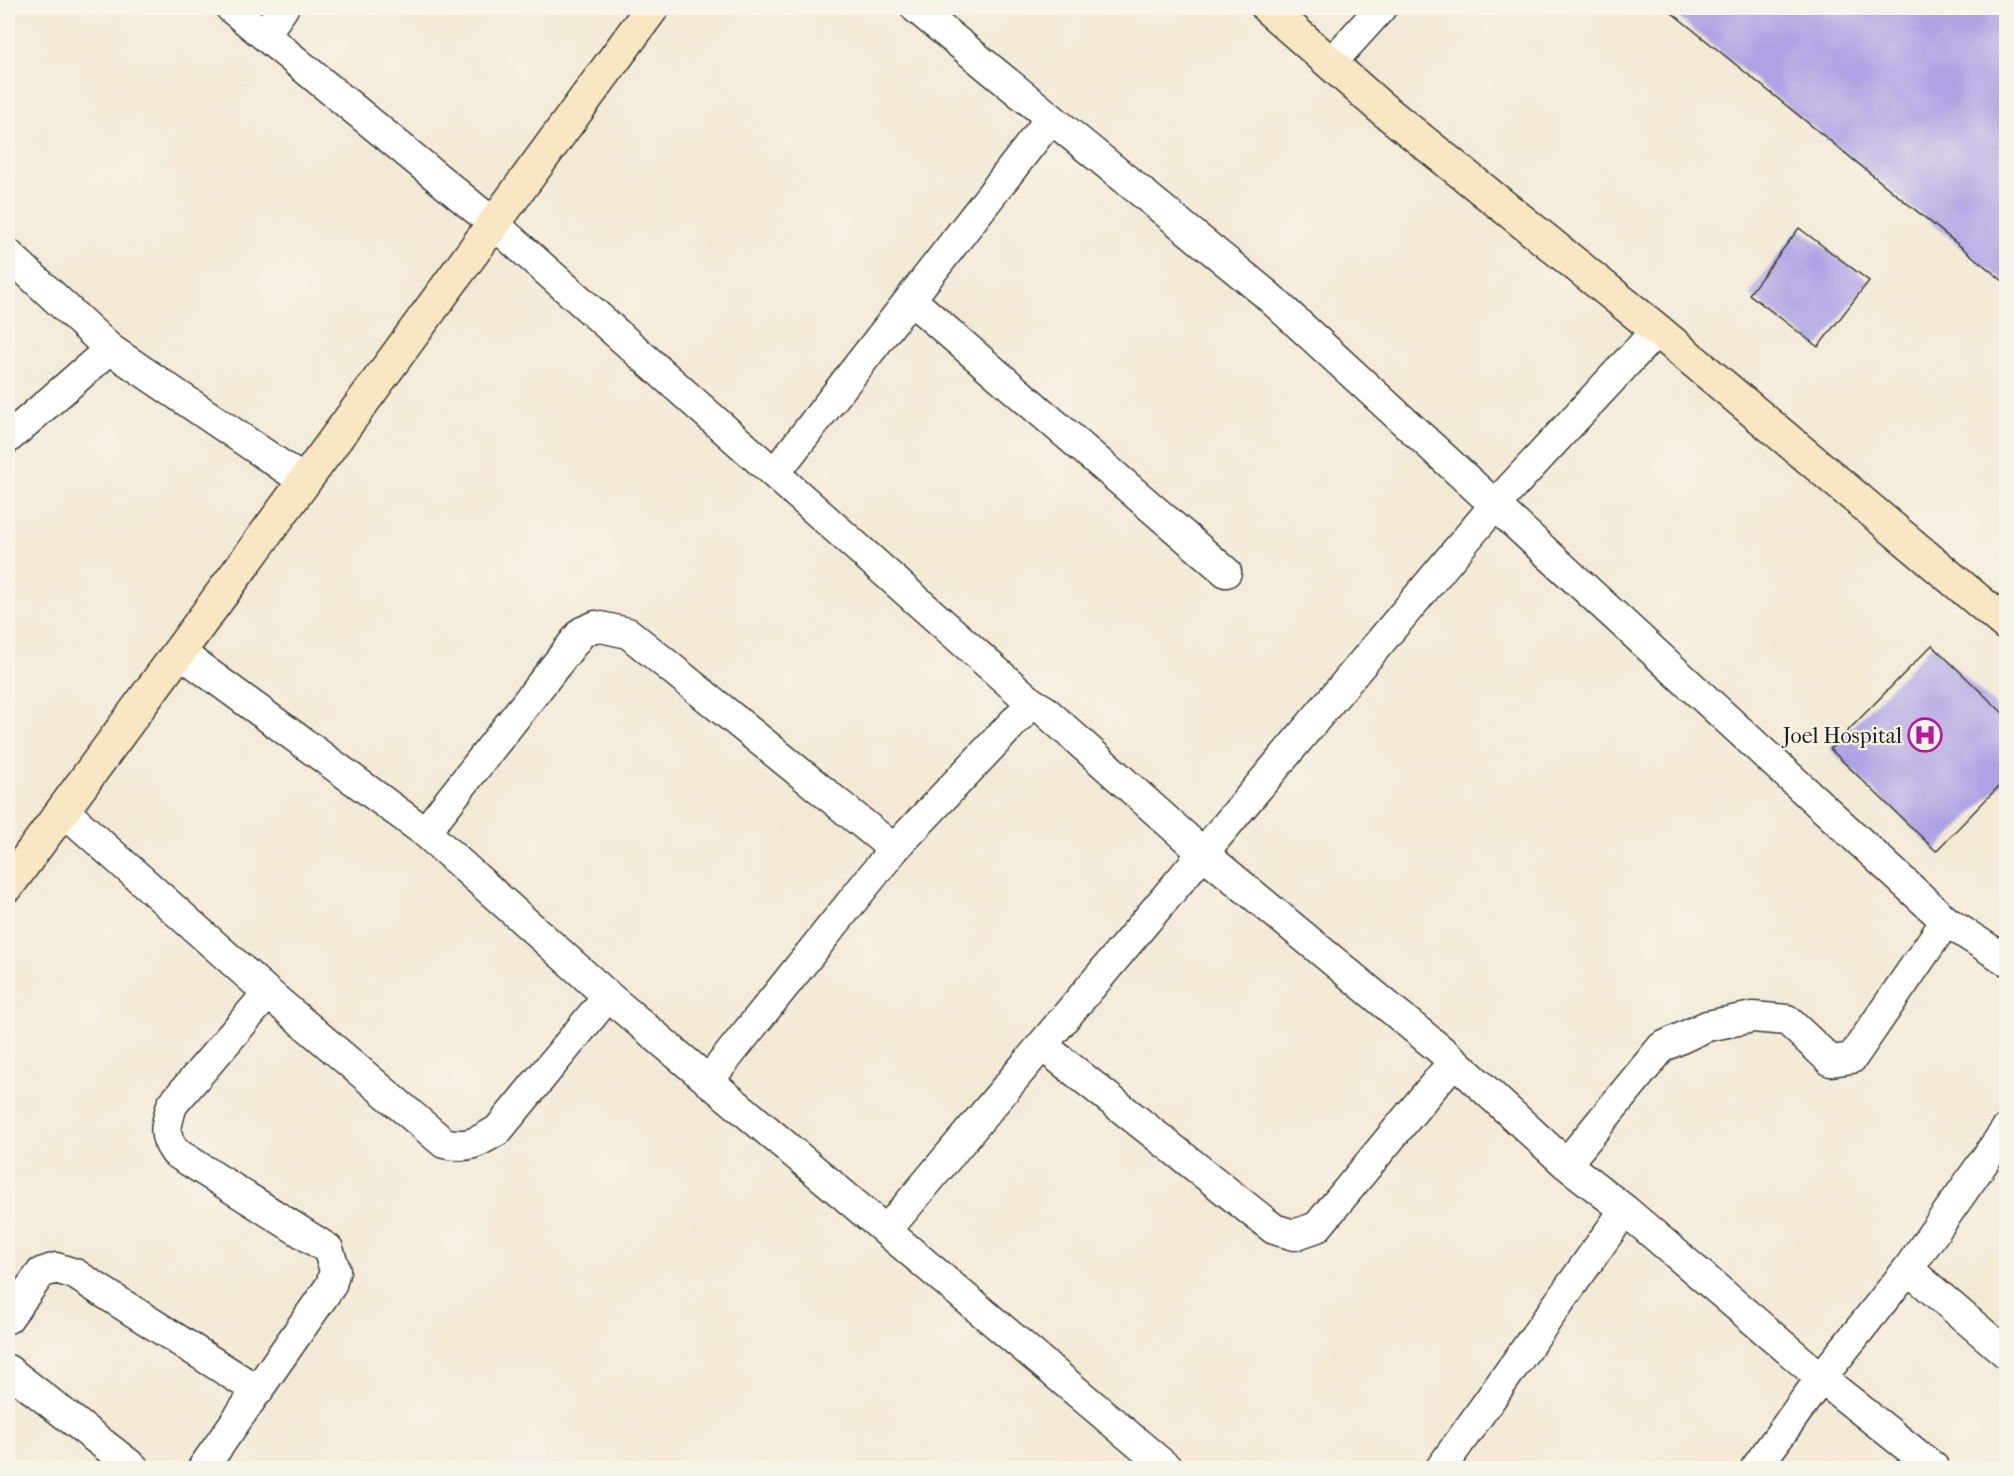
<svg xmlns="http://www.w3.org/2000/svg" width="2014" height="1476" font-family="'IM FELL French Canon',serif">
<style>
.building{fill:#afa1e4}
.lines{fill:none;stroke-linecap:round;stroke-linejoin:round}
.street-casing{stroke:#3c3b38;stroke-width:33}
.secondary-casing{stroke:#3c3b38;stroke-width:36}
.street{stroke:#fff;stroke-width:30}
.secondary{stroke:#f9e7c3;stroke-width:33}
.labels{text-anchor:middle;stroke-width:4.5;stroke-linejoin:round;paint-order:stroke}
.poi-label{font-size:22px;fill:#1c1c1c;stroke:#f7f3e8;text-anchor:end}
</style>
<rect width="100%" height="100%" fill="#f7f3e8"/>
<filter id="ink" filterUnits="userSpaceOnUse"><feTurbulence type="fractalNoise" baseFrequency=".0167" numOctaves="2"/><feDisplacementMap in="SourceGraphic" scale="12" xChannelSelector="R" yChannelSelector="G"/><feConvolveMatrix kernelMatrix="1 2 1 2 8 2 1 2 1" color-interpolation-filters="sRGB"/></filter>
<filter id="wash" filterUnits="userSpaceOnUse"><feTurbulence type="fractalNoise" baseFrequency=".008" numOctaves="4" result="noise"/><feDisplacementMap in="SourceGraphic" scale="24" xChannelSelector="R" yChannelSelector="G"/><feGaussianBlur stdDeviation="1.35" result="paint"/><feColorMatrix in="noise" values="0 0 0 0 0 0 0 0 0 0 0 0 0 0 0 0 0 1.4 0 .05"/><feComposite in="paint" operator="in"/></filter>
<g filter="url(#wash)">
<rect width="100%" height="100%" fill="#f3ead5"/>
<g id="blocks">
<!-- building -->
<path class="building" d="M1666 8H2006V277L2003 281Z
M1799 228 1869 281 1818 347 1749 294Z
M1932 645 2006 716V779L1936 851 1830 749Z"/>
</g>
</g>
<g filter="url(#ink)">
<use href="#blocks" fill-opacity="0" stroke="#3c3b38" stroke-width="1.5"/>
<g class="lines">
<defs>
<path id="street" d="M231 8 494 224 1032 703
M916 8 1266 294 1946 921 2006 960
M264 35 283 8
M1331 63 1381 8
M8 254 110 349 304 481
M910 299 1226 572
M8 438 110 349
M775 473 1051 118
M179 652 425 832 608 996 1167 1468
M63 810 268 993 444 1143C468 1149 478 1142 498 1130L608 996
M425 832 582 632 596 626 628 633 894 849
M1043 1046 1274 1229 1294 1235 1317 1227 1454 1061
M708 1081 894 849 1032 703 1044 710 1204 854 1454 1061 1566 1164 1625 1210 1821 1378 1934 1468
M1566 1164 1662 1047 1707 1026 1753 1017 1787 1020 1831 1061 1852 1058 1946 921
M886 1231 1495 505 1657 330
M1908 1269 2006 1353
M8 1318 41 1273 56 1268 75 1274 258 1391
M8 1370 134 1468
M203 1468 331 1285 335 1270 328 1249 175 1152C162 1134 166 1126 172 1105L268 993
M1441 1468 1625 1210
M1756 1468 1821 1378 1908 1269 2006 1130"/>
<path id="secondary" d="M1268 8 1379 106 1657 330 2006 624
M8 885 652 8"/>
</defs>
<!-- street casing -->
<use href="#street" class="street-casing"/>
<!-- secondary casing -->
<use href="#secondary" class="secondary-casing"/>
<!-- street -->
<use href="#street" class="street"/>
<!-- secondary -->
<use href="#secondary" class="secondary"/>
</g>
</g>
<!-- icons -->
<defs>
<symbol id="hospital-ring" viewBox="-11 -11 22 22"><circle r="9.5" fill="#f7f3e8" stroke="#b5179e" stroke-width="1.5"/><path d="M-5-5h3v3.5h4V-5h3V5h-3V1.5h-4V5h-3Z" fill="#b5179e"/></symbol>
</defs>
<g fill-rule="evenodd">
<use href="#hospital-ring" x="1906" y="716" width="38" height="38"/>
</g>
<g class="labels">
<!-- poi labels -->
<g class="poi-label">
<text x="1902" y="743">Joel Hospital</text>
</g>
</g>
<!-- margin -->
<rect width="2014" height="1476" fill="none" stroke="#f7f3e8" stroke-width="30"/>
</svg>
